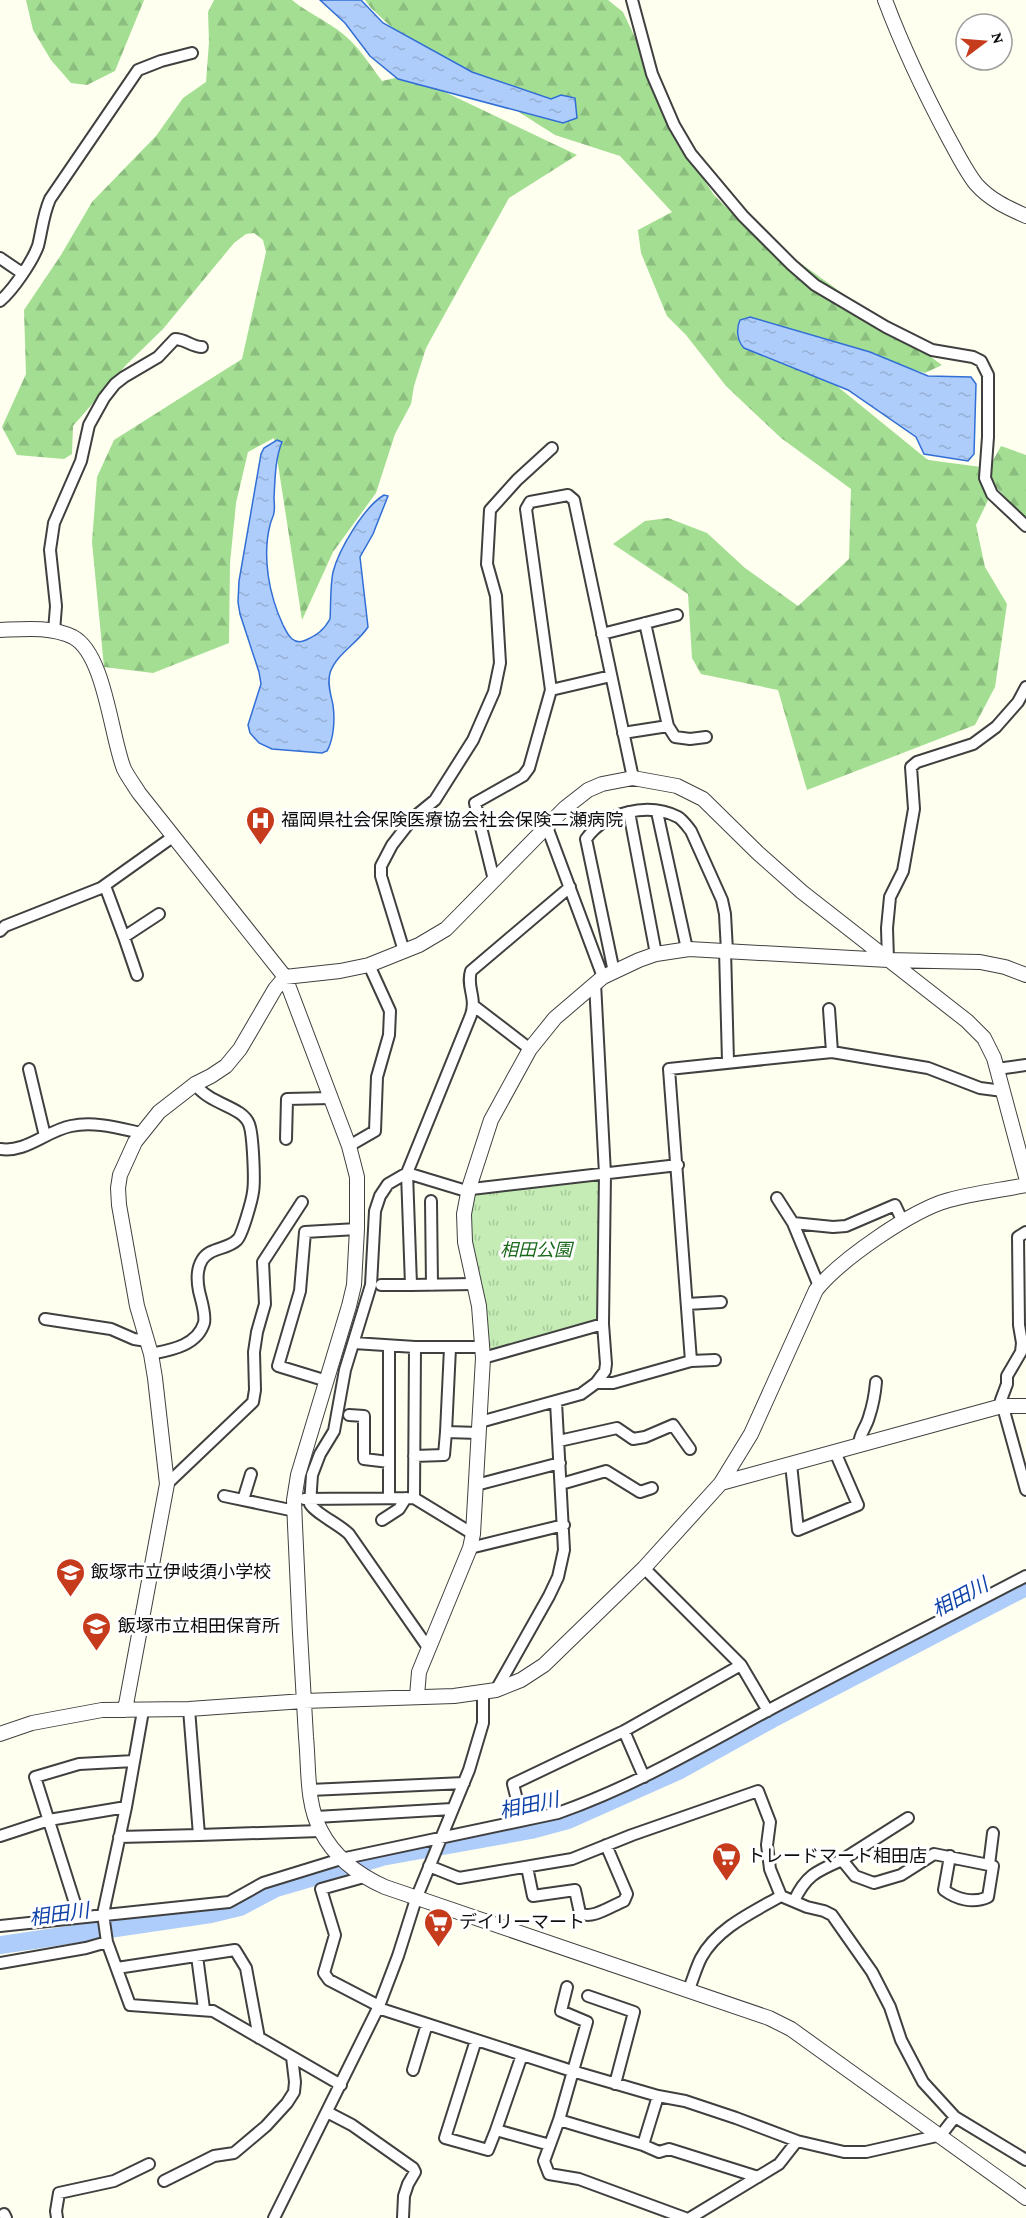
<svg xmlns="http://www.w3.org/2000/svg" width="1026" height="2218" font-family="'Crimson Pro','Noto Sans JP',serif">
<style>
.grass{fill:url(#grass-tufts)}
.forest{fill:url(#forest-firs)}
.water{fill:url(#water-ripples);stroke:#316ed6;stroke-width:1.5}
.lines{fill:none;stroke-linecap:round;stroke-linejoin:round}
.river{stroke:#afcdfa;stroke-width:18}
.minor-casing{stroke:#404040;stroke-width:14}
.tertiary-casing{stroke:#404040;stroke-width:16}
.minor{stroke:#fff;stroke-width:10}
.tertiary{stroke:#fff;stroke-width:14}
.labels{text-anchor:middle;stroke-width:6;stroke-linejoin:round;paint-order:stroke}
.poi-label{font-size:18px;fill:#0d0d0d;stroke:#fff;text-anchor:start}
.park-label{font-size:18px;font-style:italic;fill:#19691b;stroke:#fff}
.water-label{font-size:20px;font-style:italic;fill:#0e42a7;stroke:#fff}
</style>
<defs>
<pattern id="grass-tufts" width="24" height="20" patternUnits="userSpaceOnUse" patternTransform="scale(1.5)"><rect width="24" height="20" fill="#c5ecb5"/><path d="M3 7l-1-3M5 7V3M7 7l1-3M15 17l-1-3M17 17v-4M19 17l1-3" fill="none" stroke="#a8c99a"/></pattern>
<pattern id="forest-firs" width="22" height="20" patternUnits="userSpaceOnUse" patternTransform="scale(1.5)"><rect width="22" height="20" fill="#a3de93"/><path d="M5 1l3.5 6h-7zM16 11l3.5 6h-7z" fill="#8bbd7e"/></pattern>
<pattern id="water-ripples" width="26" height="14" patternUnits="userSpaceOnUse" patternTransform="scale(1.5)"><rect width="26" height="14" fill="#afcdfa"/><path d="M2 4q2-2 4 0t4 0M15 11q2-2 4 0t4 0" fill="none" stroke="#95afd5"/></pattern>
</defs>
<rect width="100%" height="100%" fill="#feffee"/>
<!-- grass -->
<path class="grass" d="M596 1178 601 1181 599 1319 494 1351 490 1350 469 1237 472 1197 485 1189Z"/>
<!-- forest -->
<path class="forest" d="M26 0H144L115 71 87 85 71 83 51 60 33 30Z
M214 0H292C308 13 327 21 343 34 359 47 370 65 382 81L409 75 577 155 509 198 426 348 414 386 411 404 395 434 376 493 333 552 302 620 274 438 248 452 236 503 230 563 229 643 153 673 104 667 92 542 97 477 114 440 242 359 266 252 263 240 254 233 246 234 234 243 163 329 126 365 73 426 72 454 64 459 17 455 2 427 26 374 24 310 61 255 92 202 156 136 183 98 206 82 209 42 208 12Z
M365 0H608L623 12 698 171 714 195 735 216 942 365 925 373 763 326 928 460 989 468 1001 446 1026 455V519L995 486 976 525 985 567 1007 604 995 687 975 725 807 790 778 690 701 674 692 658 688 594 613 544 645 521 668 518 707 533 745 568 798 606 849 559 851 489 781 438 726 386 686 335 667 316 641 253 638 230 672 212 620 156 555 135 404 39 371 8Z"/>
<!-- water -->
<path class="water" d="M320 0H361L383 23 472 72 551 99 561 95 575 98 577 118 563 123 398 79 370 56 345 23Z
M750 317 870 352 928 376 971 377 976 384 974 454 968 461 924 454 916 437 848 390 744 348C737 341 736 329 740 320Z
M277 440 282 442C275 459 275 480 274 498 274 502 275 507 274 512 274 516 271 520 270 525 262 557 269 595 283 625 288 635 293 646 306 640 317 635 324 630 330 619 331 604 330 587 333 572 339 549 364 507 384 495L388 496 373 534 360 557 368 627C358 643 336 654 330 673 327 684 331 695 333 705 335 719 334 739 327 751L322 753 272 749 259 743 250 733 248 725 261 684 259 672 240 614 238 602 239 581 261 454 264 448Z"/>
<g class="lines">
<!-- river -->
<path class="river" d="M0 1945 211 1914 240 1907 276 1888 382 1857 531 1830 568 1820 678 1771 772 1719 1026 1587"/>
<defs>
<path id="minor" d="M632 0 652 74 674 125 691 154 743 216 792 265 815 285 886 327 932 350 973 357 981 361 988 375V437L985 478 992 494 1026 526
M0 258 22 273
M0 301C13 290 32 262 38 246 42 230 43 215 50 199L138 70 161 61 192 53
M645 623 668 726
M54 631 56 606 50 550 54 523 81 461 89 425 104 398 115 384 124 377 158 357 175 339C185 339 192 347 202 347
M602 634 677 615
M551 690 611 676
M623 733 668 726 675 737 690 739 706 737
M629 812 656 954
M657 812 687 949
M547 827 603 977
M494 880 475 803 523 776 529 768 551 690 526 509 530 502 568 495 574 500 633 778
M105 886 124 937 159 914
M0 931 5 926 101 888 174 836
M124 937 137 975
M725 950 728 1061
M404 951 381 876V866L392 845 413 818 435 800 473 740 494 692 500 663 496 596 487 564 490 510 517 480 552 448
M888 960 887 928 890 897 903 871 914 809 911 767 917 762 973 744 996 727 1018 702 1026 687
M614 972 586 839C605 812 648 802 678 817 683 820 687 826 691 831L722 900 725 914 727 951
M474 1006 530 1049
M832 1052 928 1068 980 1088 1003 1091
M29 1069 45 1136
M997 1069 1026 1065
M286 1139 287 1099 331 1098
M349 1146 375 1131 377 1077 389 1035 390 1011 369 965
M0 1149C26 1153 46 1131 71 1126 94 1121 118 1128 141 1133
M777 1198 793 1223 819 1286
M431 1201 432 1285
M793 1223 833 1227 846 1226 895 1205 903 1222
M1026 1232 1018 1237 1019 1325 1022 1343 1021 1352 1007 1376V1384L1001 1400 1026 1490
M381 1285H411L407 1173 471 1015C477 997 466 987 471 971L570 887
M411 1285 474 1284
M687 1304 721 1302
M45 1319 111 1329 134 1339 147 1341
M354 1343 415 1347H483
M389 1346V1498
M450 1348 446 1432 479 1433
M151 1354C170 1350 197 1346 204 1323 206 1314 201 1300 199 1291 197 1281 196 1270 202 1260 210 1247 227 1250 237 1240 242 1236 252 1200 253 1192 255 1181 253 1134 249 1124 242 1106 210 1105 195 1084
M483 1358 603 1324
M691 1361 715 1360
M327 1381 278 1366 300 1291 305 1232 357 1229
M596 1383H613L691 1361 669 1069 832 1052 829 1009
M349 1415 364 1416V1459L389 1462
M480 1422 581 1394 596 1383 605 1371 606 1364 603 1324 605 1174 595 983
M559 1441 617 1428 633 1439 645 1437 673 1425 690 1449
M859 1445C859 1434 866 1428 869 1417 873 1405 875 1394 876 1382
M414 1456 444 1455 446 1432
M791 1464 798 1530 858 1505 835 1452
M167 1484 253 1402 255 1390 254 1352 257 1332 265 1304 263 1262 302 1202
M561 1484 606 1471 640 1492 652 1488
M476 1485 560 1463
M224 1496 295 1511
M414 1498 415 1347
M304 1499 414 1498 473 1534
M243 1500 251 1474
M382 1520 399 1509 406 1498
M470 1548 564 1525
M644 1568 741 1665 768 1711
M429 1649 349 1534C339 1524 316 1514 310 1504L312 1475 320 1454 334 1431 345 1370 371 1285 375 1211 380 1196 388 1184 407 1173 463 1190 678 1165
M496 1690 549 1596 558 1577 564 1550 556 1402
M189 1709 199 1835 320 1831
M143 1711 126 1807 103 1914 107 1942 130 2005 213 2011 341 2085
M624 1731 644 1777
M310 1790 464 1783
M316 1817 452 1809
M522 1820 513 1784 624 1731 741 1665
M0 1836 49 1820 126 1807
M119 1837 199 1835
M842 1860 908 1818
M989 1865 993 1833
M429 1866 459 1878 572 1859 632 1835 758 1791 770 1822 767 1845 770 1869 781 1896
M527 1867 533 1896 575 1890 580 1913C592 1920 611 1906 624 1901L627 1894 606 1845
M364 1877 321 1889 335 1935 324 1973 329 1980 379 2006
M794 1901C806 1875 817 1871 842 1860L855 1876 874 1883 901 1875 934 1854 989 1865 993 1866 988 1897C973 1904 956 1899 944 1890L950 1856
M79 1916 35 1777 79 1764 134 1761
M0 1926 229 1902 263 1883 341 1859 558 1813C632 1787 699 1748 767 1711 853 1665 940 1621 1026 1576
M197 1956 204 2009
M0 1963 86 1948 107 1942
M117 1968 235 1950 246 1968 259 2038
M567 1987 561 2011 587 2022 559 2120 544 2161 549 2174 579 2179 685 2218
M689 1989C693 1979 696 1968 701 1958 717 1928 753 1912 781 1896L807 1907 824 1911 832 1915 872 1972 890 2007 901 2040 923 2082 955 2117 1026 2160
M588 1996 634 2012 615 2084
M378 2008 572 2071 658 2096 685 2101 736 2118 797 2141 844 2152H866L941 2135 955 2117
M476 2040 445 2138 488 2150 496 2130 550 2145
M413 2070 427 2024
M327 2112 352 2125 413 2168 415 2172 408 2184 404 2196 403 2218
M559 2120 643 2145 659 2152 669 2149 758 2177
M496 2130 522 2055
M643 2145 658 2096
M164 2181 214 2156 234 2153 266 2126 287 2103 294 2092 295 2082 292 2057
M4 2214 6 2218
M57 2218 56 2211 59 2193 114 2181 149 2164
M274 2218 379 2006 398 1956 416 1899 469 1770 483 1723V1693
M690 2218 779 2164 797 2141"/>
<path id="tertiary" d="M885 0C903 48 924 92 948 137 957 153 965 170 976 184 990 200 1008 208 1026 216
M0 630C24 629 50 626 73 637 105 654 111 737 124 769 128 777 134 785 139 793L285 977 349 1146 357 1177V1229L354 1285 349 1306 298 1475 294 1500C297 1579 301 1658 306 1737 309 1767 306 1804 321 1831 335 1858 358 1875 385 1887L769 2018 791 2029 1026 2198
M721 1483 1002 1406H1026
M417 1696 419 1672 470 1548 473 1534 483 1358 479 1306 465 1242 464 1214 469 1188 491 1120 530 1049 555 1018 603 977 639 960 656 954 689 949 888 960 980 962 1005 967 1026 975
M125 1710 167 1484 155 1378 151 1354 137 1306 119 1205 118 1188 120 1175 135 1142 159 1112 195 1084 211 1076 226 1066 240 1049 275 989 285 977 340 971 369 965 419 945 446 929 565 808 588 790 602 784 633 778 677 786 703 799 758 853 802 892 967 1021 984 1038 994 1058 1026 1177
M0 1734 32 1723 102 1710 189 1709 304 1701 454 1696 496 1690 521 1680 544 1665 644 1568 721 1483 751 1434 816 1290C840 1260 912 1210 949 1200 974 1193 1001 1190 1026 1185"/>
</defs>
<!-- minor casing -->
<use href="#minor" class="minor-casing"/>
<!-- tertiary casing -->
<use href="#tertiary" class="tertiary-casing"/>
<!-- minor -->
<use href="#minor" class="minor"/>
<!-- tertiary -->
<use href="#tertiary" class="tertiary"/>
</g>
<!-- icons -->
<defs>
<symbol id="hospital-pin" viewBox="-11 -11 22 30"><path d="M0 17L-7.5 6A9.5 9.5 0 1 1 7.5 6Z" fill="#c63b1c" stroke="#fff"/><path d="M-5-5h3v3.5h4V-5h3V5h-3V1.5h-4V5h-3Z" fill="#fff"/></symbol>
<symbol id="school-pin" viewBox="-11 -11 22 30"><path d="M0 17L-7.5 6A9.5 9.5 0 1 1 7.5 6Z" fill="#c63b1c" stroke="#fff"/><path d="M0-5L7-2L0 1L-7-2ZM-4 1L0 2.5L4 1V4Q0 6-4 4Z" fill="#fff"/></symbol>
<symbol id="supermarket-pin" viewBox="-11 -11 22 30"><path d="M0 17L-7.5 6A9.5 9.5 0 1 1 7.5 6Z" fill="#c63b1c" stroke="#fff"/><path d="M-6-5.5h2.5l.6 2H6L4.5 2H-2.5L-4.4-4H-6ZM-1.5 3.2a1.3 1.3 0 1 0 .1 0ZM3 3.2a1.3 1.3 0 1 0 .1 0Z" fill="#fff"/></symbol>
</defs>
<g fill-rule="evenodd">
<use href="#hospital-pin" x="244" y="804" width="33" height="45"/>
<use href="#school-pin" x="54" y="1556" width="33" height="45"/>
<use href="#school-pin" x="80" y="1610" width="33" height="45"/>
<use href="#supermarket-pin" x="710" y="1840" width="33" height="45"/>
<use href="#supermarket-pin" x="422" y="1906" width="33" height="45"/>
</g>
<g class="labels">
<!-- poi labels -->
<g class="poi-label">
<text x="281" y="826">福岡県社会保険医療協会社会保険二瀬病院</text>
<text x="91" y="1578">飯塚市立伊岐須小学校</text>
<text x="118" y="1632">飯塚市立相田保育所</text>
<text x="747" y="1862">トレードマート相田店</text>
<text x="459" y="1928">デイリーマート</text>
</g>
<!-- park labels -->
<g class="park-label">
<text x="536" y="1256">相田公園</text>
</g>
<!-- water labels -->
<g class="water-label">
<text transform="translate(960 1597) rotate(-28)" y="7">相田川</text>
<text transform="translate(529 1805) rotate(-12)" y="7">相田川</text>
<text transform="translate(59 1914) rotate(-8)" y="7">相田川</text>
</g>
</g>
<!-- north arrow -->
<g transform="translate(984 42) rotate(74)"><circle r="28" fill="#ffffff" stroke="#9e9e9e" stroke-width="1.5"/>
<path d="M0-4.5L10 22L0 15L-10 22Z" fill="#c63b1c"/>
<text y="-9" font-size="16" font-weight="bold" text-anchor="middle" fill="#0d0d0d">N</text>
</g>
</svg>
